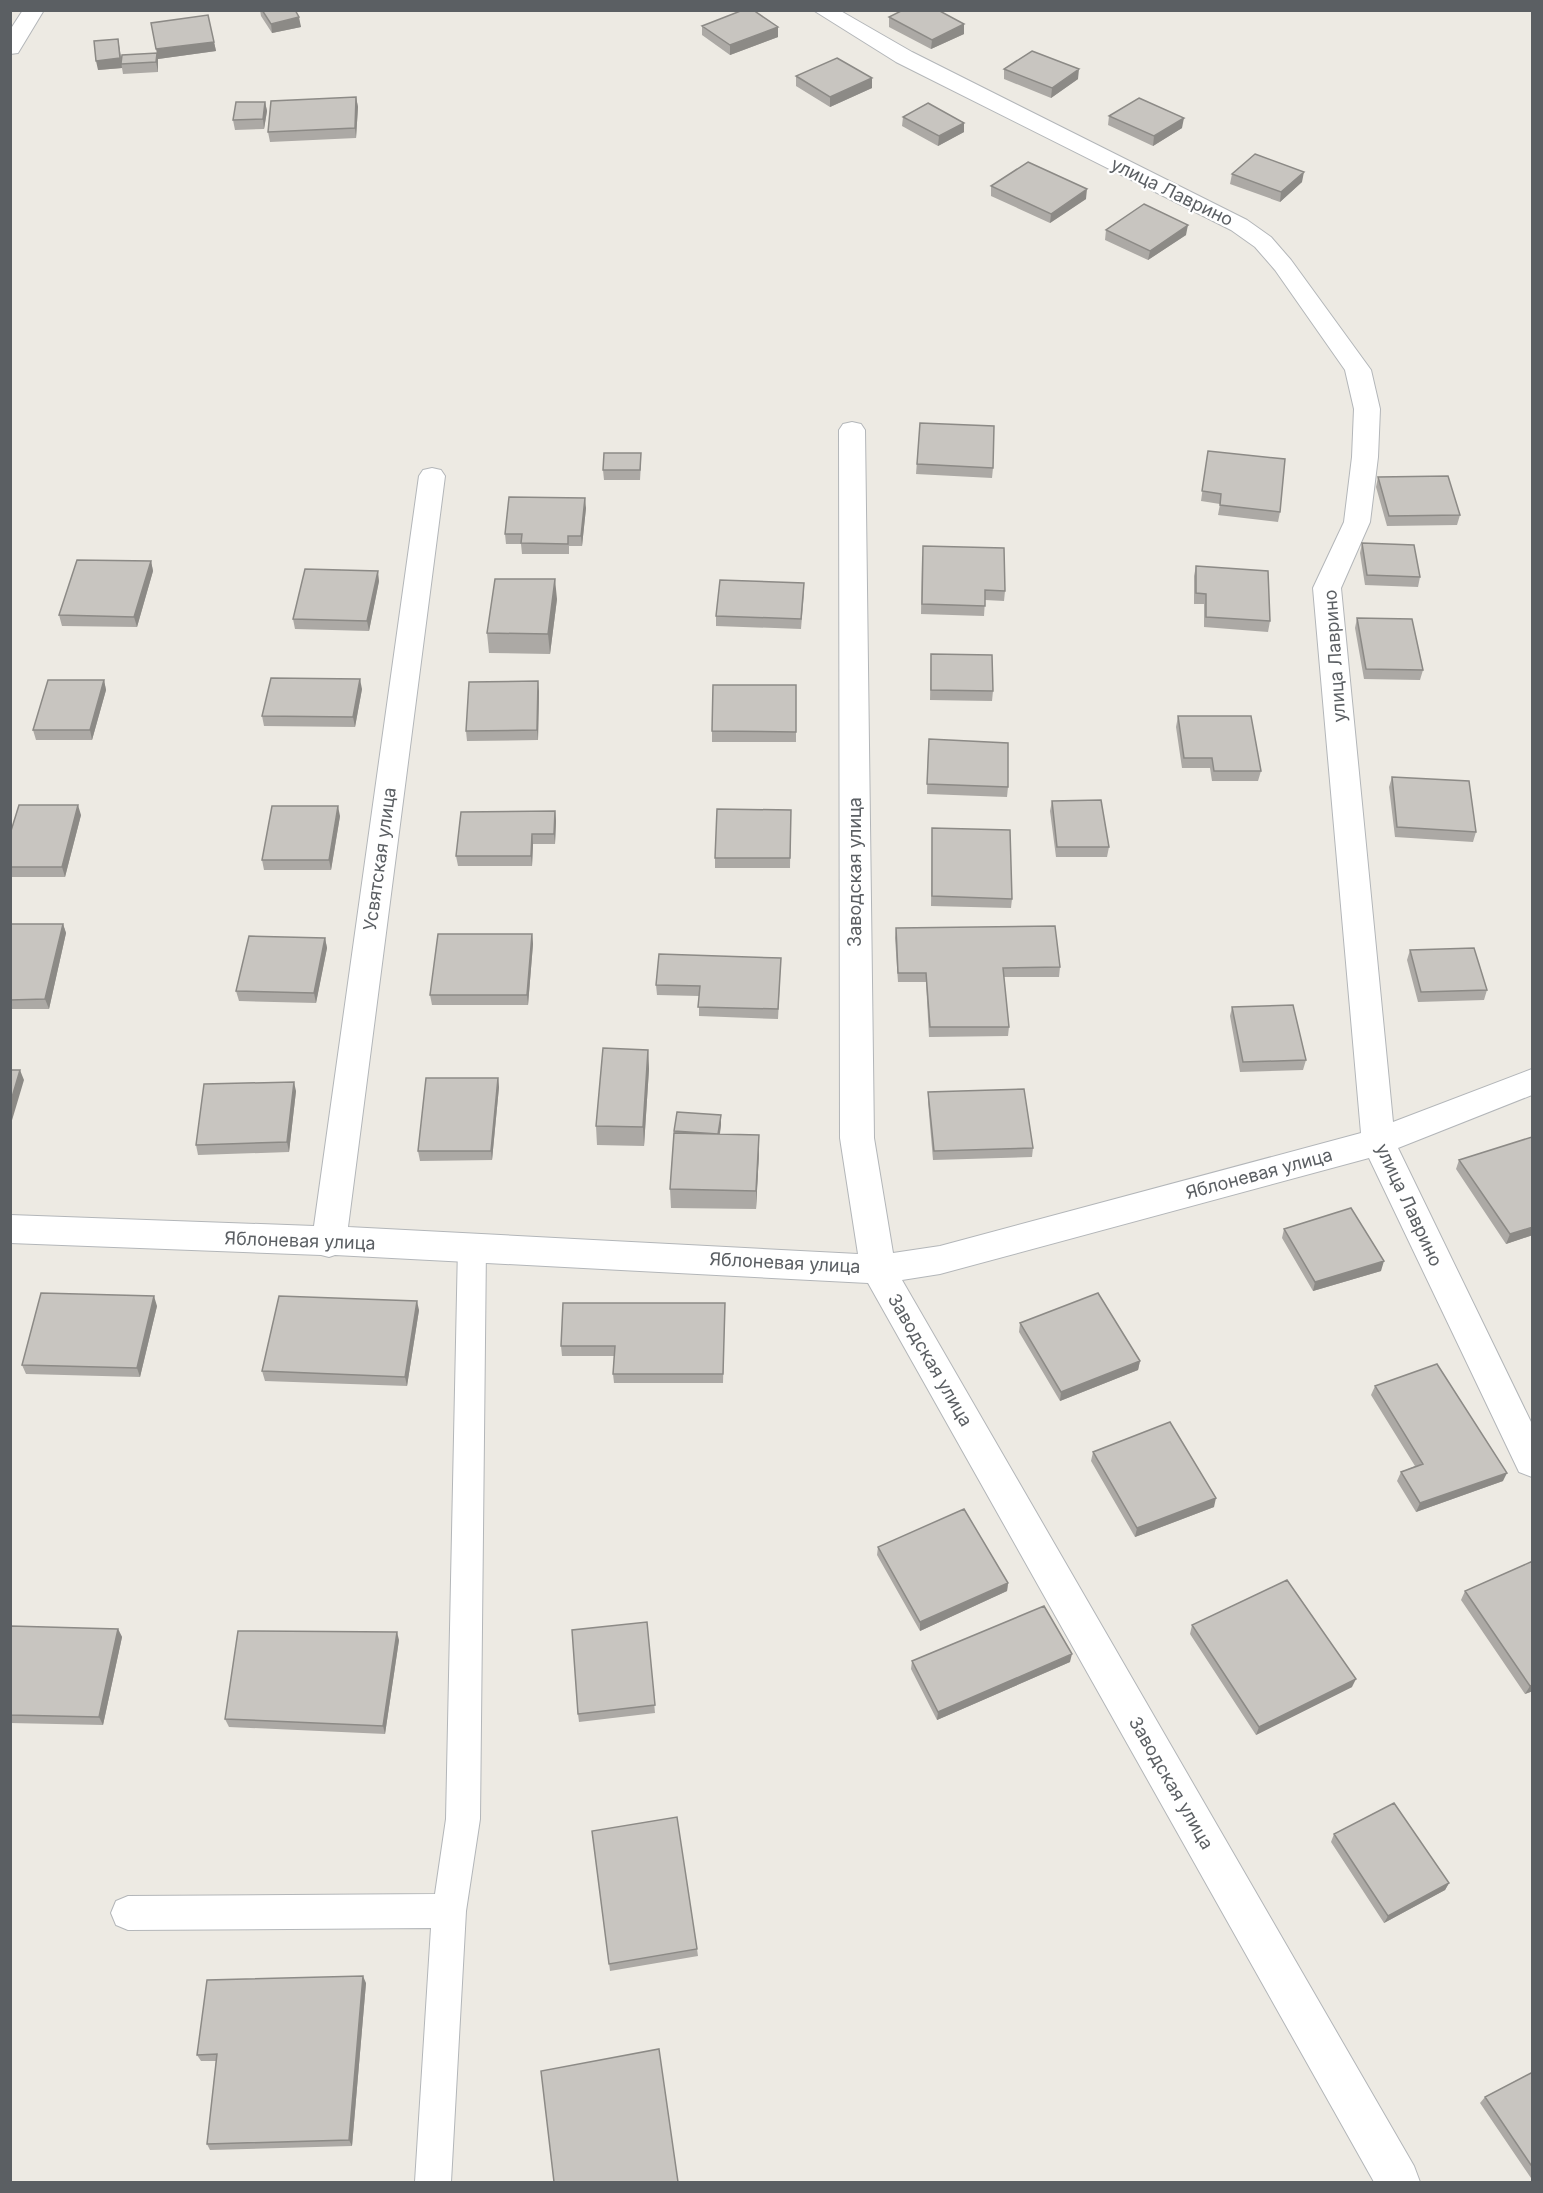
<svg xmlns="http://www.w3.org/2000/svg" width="1543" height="2193" font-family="Inter,sans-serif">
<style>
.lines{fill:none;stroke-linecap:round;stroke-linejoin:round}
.lane-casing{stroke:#b3b6b9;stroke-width:2}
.street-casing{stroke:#b3b6b9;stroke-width:2}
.lane{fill:#fff;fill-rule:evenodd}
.street{fill:#fff;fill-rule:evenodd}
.wall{fill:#aca9a5}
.shaded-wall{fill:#8c8a86}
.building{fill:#c8c5c0;stroke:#8c8a86;stroke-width:1.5}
.labels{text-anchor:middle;stroke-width:4.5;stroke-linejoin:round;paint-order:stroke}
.street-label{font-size:18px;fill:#5b5f63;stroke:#fff}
</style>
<rect width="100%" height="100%" fill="#edeae3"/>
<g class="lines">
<defs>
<path id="lane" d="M472 1234 482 1238 486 1246 480 1819 466 1911 451 2182H415L431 1928 128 1930 116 1925 111 1913 116 1901 128 1896 435 1894 446 1819 458 1246 462 1238Z"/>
<path id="street" d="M23 10H44L18 53 10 54V30Z
M813 10H839L912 52 1247 220 1271 237 1291 260 1371 370 1380 409 1378 457 1370 522 1341 588 1393 1122 1532 1069V1095L1398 1148 1532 1424V1477L1519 1472 1369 1158 940 1274 902 1280 1414 2166 1420 2182H1374L868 1283 335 1255 329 1257 321 1255 10 1243V1215L314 1226 419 476 423 470 432 468 441 470 445 476 348 1227 858 1254 840 1138 839 430 843 424 852 422 861 424 865 430 874 1138 893 1253 940 1246 1361 1133 1313 588 1344 522 1352 457 1354 409 1345 370 1275 270 1255 247 1231 230 896 62Z"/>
</defs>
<!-- lane casing -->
<use href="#lane" class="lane-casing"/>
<!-- street casing -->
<use href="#street" class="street-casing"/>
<!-- lane -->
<use href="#lane" class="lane"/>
<!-- street -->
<use href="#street" class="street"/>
</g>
<!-- wall -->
<path class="wall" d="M260 10H295L301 27 272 33 261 16Z
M889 17 964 24V34L931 49 889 27Z
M702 26 778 27V37L730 55 702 35Z
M118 39 122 62 157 53 214 42 216 51 158 59V72L123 74 122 68 98 70Z
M1004 69 1078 79 1051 98 1004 79Z
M796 76 872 78V88L830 107 796 86Z
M356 97 358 107 356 138 270 142 268 132Z
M265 102 267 111 264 129 235 130 233 120Z
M1109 116 1182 128 1153 146 1108 125Z
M903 117 964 132 938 146 902 126Z
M1232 174 1302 182 1280 202 1230 184Z
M991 186 1086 199 1050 223 991 196Z
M1106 230 1186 235 1148 260 1105 240Z
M920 423 993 468 992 478 916 474Z
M1208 451 1280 512 1278 522 1218 515 1220 504 1201 501Z
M641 463 640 480H604L603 470Z
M1378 477 1460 515 1457 525 1387 526 1376 487Z
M586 508 582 546H569V554H522L521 544H506L505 534Z
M1362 543 1420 577 1418 587 1365 585 1360 553Z
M922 556 1005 591 1004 601 985 600 984 616 921 614Z
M151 561 153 571 137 627 62 626 59 615Z
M1196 566 1270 621 1268 632 1204 627V604H1194V576Z
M379 581 369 631 295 629 293 619Z
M804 593 801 629 716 626V616Z
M557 599 550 654 489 653 487 633Z
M1357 618 1423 670 1420 680 1364 679 1355 628Z
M931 654 993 691 992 701 930 700Z
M104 680 106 690 92 740H36L33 730Z
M796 685V742H712V731Z
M362 689 355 727 264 726 262 716Z
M539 691 538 740 467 741 466 731Z
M1178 716 1261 771 1258 781H1212L1210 768H1182L1176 727Z
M928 749 1008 787 1007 797 927 794Z
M1392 777 1476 832 1473 842 1395 837 1389 787Z
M1052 801 1109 847 1107 857H1056L1050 811Z
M791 810 790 868H715V858Z
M555 811 556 821 555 844H533L532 866H458L456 856Z
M81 815 65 877H10V834Z
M340 816 331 870H264L262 860Z
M932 828 1012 899 1011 908 931 906Z
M10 924H63L66 933 49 1009H10Z
M896 928 1060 967 1059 977H1004L1009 1027 1008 1036 929 1037 926 982H898L895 938Z
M532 934 533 944 528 1005H432L430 995Z
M325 938 327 948 316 1003 239 1001 236 991Z
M1410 950 1487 990 1484 1000 1418 1002 1407 960Z
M781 958 778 1019 699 1016V996L657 995 656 985Z
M1232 1007 1306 1060 1303 1070 1240 1072 1230 1016Z
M648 1050 649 1069 644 1146 597 1145 596 1126Z
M498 1078 499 1087 492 1160 420 1161 418 1151Z
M296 1091 289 1152 198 1155 196 1145Z
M928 1092 1033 1148 1032 1157 933 1160 928 1102Z
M721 1125 720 1134 759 1153 756 1209 671 1208 670 1189 674 1131Z
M1533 1138V1235L1506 1244 1456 1169 1459 1160Z
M1284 1229 1381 1271 1313 1291 1282 1238Z
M725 1303 723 1383H614L613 1374 614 1356H562L561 1346Z
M157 1306 140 1377 26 1374 22 1365Z
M419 1310 407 1386 265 1381 262 1371Z
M1020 1323 1140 1361 1138 1370 1060 1401 1019 1332Z
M1375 1386 1503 1481 1416 1512 1397 1481 1401 1472 1415 1466 1371 1395Z
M1093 1452 1214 1507 1135 1537 1091 1461Z
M878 1547 1008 1583 1007 1591 920 1631 877 1555Z
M1533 1561V1691L1525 1694 1461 1600 1465 1591Z
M647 1622 655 1713 579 1722 578 1714Z
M1192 1625 1352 1687 1256 1735 1190 1634Z
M10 1626 118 1629 122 1637 103 1725 10 1723Z
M399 1640 385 1734 229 1727 225 1719Z
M912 1661 1070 1662 937 1720 911 1669Z
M592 1831 697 1949 698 1956 610 1971Z
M1334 1834 1449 1883 1445 1890 1384 1923 1331 1842Z
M366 1983 352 2146 210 2150 207 2144 216 2061H201L197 2055Z
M1533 2072V2181L1480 2103 1485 2097Z"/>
<!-- shaded-wall -->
<path class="shaded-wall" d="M299 17 301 27 272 33 271 24Z
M964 24V34L931 49 932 40Z
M778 27V37L730 55V45Z
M118 39 122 68 98 70 96 61Z
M214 42 216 51 158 59V72L156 62 157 54 156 49Z
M1079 69 1078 79 1051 98 1052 88Z
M872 78V88L830 107V97Z
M356 97 358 107 356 138 355 128Z
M265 102 267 111 264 129 263 119Z
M1184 118 1182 128 1153 146 1154 136Z
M964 123V132L938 146 939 136Z
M1304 172 1302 182 1280 202 1281 192Z
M1087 189 1086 199 1050 223 1051 214Z
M1188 225 1186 235 1148 260 1150 251Z
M585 498 586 508 582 546 581 536Z
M151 561 153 571 137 627 134 617Z
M378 571 379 581 369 631 367 621Z
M555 579 557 599 550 654 548 634Z
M360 679 362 689 355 727 353 717Z
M104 680 106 690 92 740 90 730Z
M538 681 539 691 538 740 537 730Z
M78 805 81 815 65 877 62 867Z
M338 806 340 816 331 870 329 860Z
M555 811 556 821 555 844 554 834Z
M532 834 533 844 532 866 531 856Z
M63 924 66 933 49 1009 45 999Z
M532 934 533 944 528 1005 527 995Z
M325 938 327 948 316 1003 314 993Z
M648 1050 649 1069 644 1146 643 1127Z
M20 1070 24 1080 10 1127V1104Z
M498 1078 499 1087 492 1160 491 1151Z
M294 1082 296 1091 289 1152 287 1142Z
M721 1115V1125L718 1144V1134Z
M759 1135V1153L756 1209V1191Z
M1533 1227V1235L1506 1244 1510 1234Z
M1384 1261 1381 1271 1313 1291 1315 1282Z
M154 1296 157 1306 140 1377 137 1368Z
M417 1301 419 1310 407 1386 405 1377Z
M1140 1361 1138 1370 1060 1401 1061 1392Z
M1507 1473 1503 1481 1416 1512 1420 1503Z
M1216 1498 1214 1507 1135 1537 1137 1528Z
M1008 1583 1007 1591 920 1631V1622Z
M118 1629 122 1637 103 1725 99 1717Z
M397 1632 399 1640 385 1734 383 1726Z
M1072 1654 1070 1662 937 1720 938 1712Z
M1356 1679 1352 1687 1256 1735 1259 1727Z
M1533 1685V1691L1525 1694 1530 1686Z
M1449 1883 1445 1890 1384 1923 1388 1916Z
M363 1976 366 1983 352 2146 349 2140Z"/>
<!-- building -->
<path class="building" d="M262 10H295L299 17 271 24Z
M743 10H753L778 27 730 45 702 26Z
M903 10H938L964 24 932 40 889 17Z
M208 15 214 42 156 49 151 23Z
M118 39 120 58 96 61 94 41Z
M1032 51 1079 69 1052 88 1004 69Z
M157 53 156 62 121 64 122 55Z
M837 58 872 78 830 97 796 76Z
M356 97 355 128 268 132 271 101Z
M1139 98 1184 118 1154 136 1109 116Z
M236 102H265L263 119 233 120Z
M928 103 964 123 939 136 903 117Z
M1255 154 1304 172 1281 192 1232 174Z
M1028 162 1087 189 1051 214 991 186Z
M1144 204 1188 225 1150 251 1106 230Z
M920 423 994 426 993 468 917 464Z
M1208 451 1285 459 1280 512 1220 505 1221 494 1202 491Z
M604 453H641L640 470H603Z
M1448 476 1460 515 1389 516 1378 477Z
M509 497 585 498 581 536H568V544L521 543 522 534H505Z
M1362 543 1414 545 1420 577 1367 575Z
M923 546 1004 548 1005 591 985 590V606L922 604Z
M77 560 151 561 134 617 59 615Z
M1196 566 1268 571 1270 621 1206 617V594L1196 593Z
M305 569 378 571 367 621 293 619Z
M495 579H555L548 634 487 633Z
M720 580 804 583 801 619 716 616Z
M1357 618 1412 619 1423 670 1366 669Z
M931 654 992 655 993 691 931 690Z
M271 678 360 679 353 717 262 716Z
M48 680H104L90 730H33Z
M538 681 537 730 466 731 469 682Z
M713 685H796V732L712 731Z
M1178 716H1251L1261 771H1214L1212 758H1184Z
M929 739 1008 743V787L927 784Z
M1392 777 1469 781 1476 832 1397 827Z
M1101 800 1109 847H1057L1052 801Z
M19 805H78L62 867H10V834Z
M272 806H338L329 860H262Z
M717 809 791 810 790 858H715Z
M555 811 554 834H532L531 856H456L461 812Z
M932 828 1010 830 1012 899 932 896Z
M10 924H63L45 999 10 1000Z
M1055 926 1060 967 1003 968 1009 1027H930L926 973H898L896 928Z
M438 934H532L527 995H430Z
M249 936 325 938 314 993 236 991Z
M1474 948 1487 990 1421 992 1410 950Z
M659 954 781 958 778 1009 698 1007 700 986 656 985Z
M1293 1005 1306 1060 1243 1062 1232 1007Z
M603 1048 648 1050 643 1127 596 1126Z
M10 1070H20L10 1104Z
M426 1078H498L491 1151H418Z
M294 1082 287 1142 196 1145 204 1084Z
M1024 1089 1033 1148 934 1151 928 1092Z
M677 1112 721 1115 718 1134 674 1131Z
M674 1133 759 1135 756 1191 670 1189Z
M1532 1137 1533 1227 1510 1234 1459 1160Z
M1351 1208 1384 1261 1315 1282 1284 1229Z
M41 1293 154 1296 137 1368 22 1365Z
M1098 1293 1140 1361 1061 1392 1020 1323Z
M279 1296 417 1301 405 1377 262 1371Z
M563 1303H725L723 1374H613L615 1346H561Z
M1437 1364 1507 1473 1420 1503 1401 1472 1423 1464 1375 1386Z
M1170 1422 1216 1498 1137 1528 1093 1452Z
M964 1509 1008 1583 920 1622 878 1547Z
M1533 1561V1685L1530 1686 1465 1591Z
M1287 1580 1356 1679 1259 1727 1192 1625Z
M1044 1606 1072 1654 938 1712 912 1661Z
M647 1622 655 1705 578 1714 572 1630Z
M10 1626 118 1629 99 1717 10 1715Z
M238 1631 397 1632 383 1726 225 1719Z
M1394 1803 1449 1883 1388 1916 1334 1834Z
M677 1817 697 1949 609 1964 592 1831Z
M363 1976 349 2140 207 2144 217 2054 197 2055 207 1980Z
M659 2049 678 2182H554L541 2071Z
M1533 2072V2168L1485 2097Z"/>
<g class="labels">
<!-- street labels -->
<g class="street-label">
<text transform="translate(1172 192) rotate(26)" y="6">улица Лаврино</text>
<text transform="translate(1335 656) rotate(-94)" y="6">улица Лаврино</text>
<text transform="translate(380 859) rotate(-82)" y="6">Усвятская улица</text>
<text transform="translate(855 872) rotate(-90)" y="6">Заводская улица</text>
<text transform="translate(1259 1174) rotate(-15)" y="6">Яблоневая улица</text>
<text transform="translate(1409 1205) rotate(65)" y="6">улица Лаврино</text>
<text transform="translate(300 1241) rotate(2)" y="6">Яблоневая улица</text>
<text transform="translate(785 1263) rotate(3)" y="6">Яблоневая улица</text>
<text transform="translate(930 1360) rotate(60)" y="6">Заводская улица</text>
<text transform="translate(1171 1783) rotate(60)" y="6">Заводская улица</text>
</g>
</g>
<!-- border -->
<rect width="1543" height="2193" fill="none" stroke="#5b5f63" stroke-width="24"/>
</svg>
